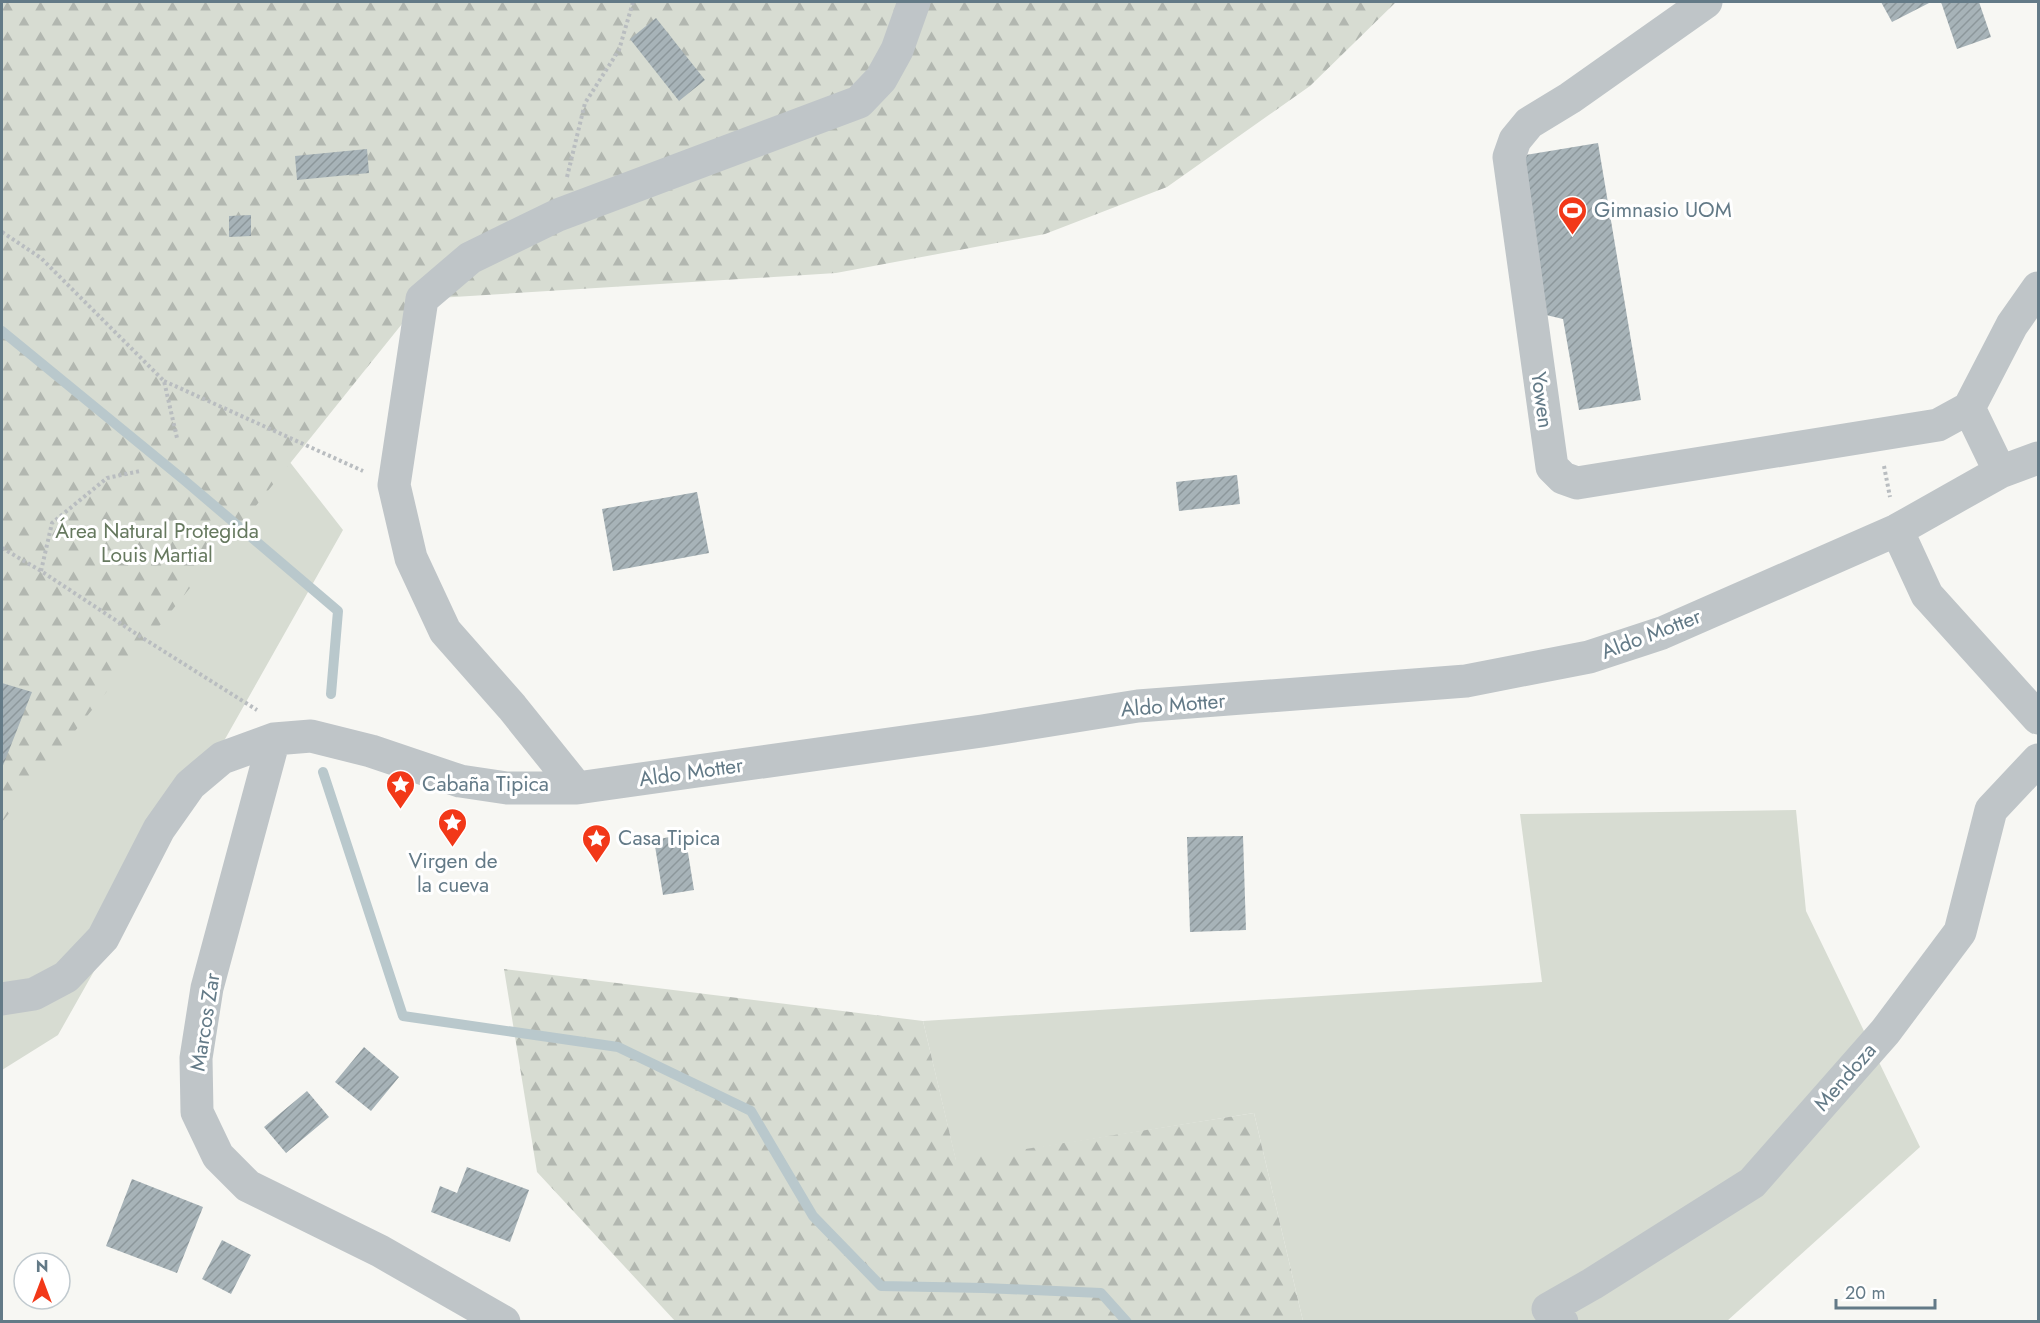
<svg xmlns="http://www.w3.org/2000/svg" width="2040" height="1323" font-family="Jost,sans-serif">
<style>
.green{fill:#d7dcd2}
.forest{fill:url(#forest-firs)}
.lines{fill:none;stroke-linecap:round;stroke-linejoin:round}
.stream{stroke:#b9c8cc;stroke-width:10}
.building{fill:url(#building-hatch)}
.path{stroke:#b9bdc0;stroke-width:4;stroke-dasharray:3 3;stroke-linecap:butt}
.minor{stroke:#bfc5c8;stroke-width:33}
.labels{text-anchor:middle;stroke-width:6;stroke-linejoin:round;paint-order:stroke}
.poi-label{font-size:21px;fill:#637a87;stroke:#fff;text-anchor:start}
.street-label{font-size:21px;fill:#637a87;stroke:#fff}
.park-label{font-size:21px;fill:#66795f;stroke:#fff}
</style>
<defs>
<pattern id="forest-firs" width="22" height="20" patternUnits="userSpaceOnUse" patternTransform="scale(1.5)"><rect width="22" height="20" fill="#d7dcd2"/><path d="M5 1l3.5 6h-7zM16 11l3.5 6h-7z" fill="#b2b7b0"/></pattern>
<pattern id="building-hatch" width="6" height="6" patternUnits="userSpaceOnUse" patternTransform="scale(1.5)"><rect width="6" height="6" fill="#a7b3b8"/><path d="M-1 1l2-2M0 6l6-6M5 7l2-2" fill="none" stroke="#8c979b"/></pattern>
</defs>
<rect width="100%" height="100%" fill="#f7f7f3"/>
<!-- green -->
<path class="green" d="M2 2 92 209 343 530 58 1035 2 1070Z
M1796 810 1806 911 1920 1147 1727 1321H1303L1254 1113 956 1161 923 1021 1542 982 1520 814Z"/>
<!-- forest -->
<path class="forest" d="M2 2H1396L1310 86 1167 187 1045 234 836 273 422 299 2 822Z
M504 969 923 1021 956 1160 1254 1113 1303 1321H675L537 1172Z"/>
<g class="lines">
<!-- stream -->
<path class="stream" d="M2 331 184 480 338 611 331 694
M323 772 403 1016 618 1047 751 1111 813 1216 881 1286 984 1288 1101 1293 1127 1322"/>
</g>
<!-- building -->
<path class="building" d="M1881 2H1931L1892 22Z
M1941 2H1979L1991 37 1957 49Z
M656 18 705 80 679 101 630 39Z
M1598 143 1641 400 1579 410 1563 319 1546 315 1519 156Z
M367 149 369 173 297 180 295 156Z
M251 215V236L229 237V216Z
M1237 475 1240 504 1179 511 1176 482Z
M697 492 709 553 613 571 602 509Z
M2 683 32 692 2 768Z
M685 834 694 890 663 895 654 840Z
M1243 836 1246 930 1190 932 1187 837Z
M364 1047 399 1077 371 1111 335 1082Z
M307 1091 329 1117 286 1153 264 1127Z
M467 1167 529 1190 510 1242 431 1212 440 1186 457 1193Z
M132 1179 203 1207 177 1273 106 1246Z
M222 1240 251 1255 231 1294 202 1279Z"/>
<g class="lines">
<!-- path -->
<path class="path" d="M567 177 585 103 619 50 633 2
M2 232 41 258 164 381 177 438
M164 381 363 471
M1884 466 1890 497
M2 548 41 571 138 635 257 710
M41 571 52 523 107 478 140 471"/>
<!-- minor -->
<path class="minor" d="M1706 2 1570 98 1529 123 1515 140 1509 157 1552 467 1563 478 1577 483 1938 425 1969 408
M2000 472 1969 408 2012 325 2038 288
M1897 530 1927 595 2038 718
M274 739 207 988 196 1058 197 1112 218 1156 248 1186 380 1251 504 1322
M577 788 512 707 445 631 411 558 394 485 422 299 470 258 558 215 859 102 881 79 897 50 914 2
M2 999 34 994 66 977 103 938 159 829 190 785 222 758 274 739 311 736 371 751 460 781 507 788H577L982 731 1138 706 1466 681 1589 657 1662 633 1897 530 2000 472 2038 458
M1562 1322 1548 1309 1592 1284 1752 1183 1885 1032 1960 932 1991 810 2038 760"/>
</g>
<!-- icons -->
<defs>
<symbol id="stadium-pin" viewBox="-11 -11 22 30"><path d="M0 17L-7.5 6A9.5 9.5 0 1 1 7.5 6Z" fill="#f23818" stroke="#fff"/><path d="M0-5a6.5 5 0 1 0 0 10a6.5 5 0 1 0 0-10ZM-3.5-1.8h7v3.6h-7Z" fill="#fff"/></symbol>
<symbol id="sight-pin" viewBox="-11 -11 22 30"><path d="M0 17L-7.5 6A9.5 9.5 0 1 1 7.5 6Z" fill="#f23818" stroke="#fff"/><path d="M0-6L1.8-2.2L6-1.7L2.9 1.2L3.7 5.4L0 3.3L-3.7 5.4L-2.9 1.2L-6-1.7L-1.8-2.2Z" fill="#fff"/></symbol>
</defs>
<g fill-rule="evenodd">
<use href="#stadium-pin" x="1556" y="194" width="33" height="45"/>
<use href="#sight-pin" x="384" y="768" width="33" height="45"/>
<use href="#sight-pin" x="436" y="806" width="33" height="45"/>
<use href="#sight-pin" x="580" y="822" width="33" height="45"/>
</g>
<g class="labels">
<!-- poi labels -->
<g class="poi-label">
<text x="1594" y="217">Gimnasio UOM</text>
<text x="422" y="791">Cabaña Tipica</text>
<text x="618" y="845">Casa Tipica</text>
<text x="453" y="868" text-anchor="middle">Virgen de<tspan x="453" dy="24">la cueva</tspan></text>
</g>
<!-- street labels -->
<g class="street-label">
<text transform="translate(1542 400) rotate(82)" y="7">Yowen</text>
<text transform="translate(1651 634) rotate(-21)" y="7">Aldo Motter</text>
<text transform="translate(1173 705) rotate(-5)" y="7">Aldo Motter</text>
<text transform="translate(691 772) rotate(-8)" y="7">Aldo Motter</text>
<text transform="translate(205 1022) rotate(-81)" y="7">Marcos Zar</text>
<text transform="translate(1845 1077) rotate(-49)" y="7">Mendoza</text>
</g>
<!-- park labels -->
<g class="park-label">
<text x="157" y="538">Área Natural Protegida<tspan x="157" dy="24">Louis Martial</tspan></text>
</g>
</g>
<!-- border -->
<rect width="2040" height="1323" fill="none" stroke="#637a87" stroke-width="6"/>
<!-- north arrow -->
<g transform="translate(42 1281)"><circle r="28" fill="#ffffff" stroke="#c1cacf" stroke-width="1.5"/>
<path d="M0-4.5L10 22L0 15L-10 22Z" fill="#f23818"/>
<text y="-9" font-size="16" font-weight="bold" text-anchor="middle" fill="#637a87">N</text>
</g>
<!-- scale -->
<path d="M1836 1299v9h99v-9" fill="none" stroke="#637a87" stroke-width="3"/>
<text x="1845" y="1299" font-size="18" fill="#637a87" stroke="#ffffff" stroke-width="4.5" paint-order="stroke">20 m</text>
</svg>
